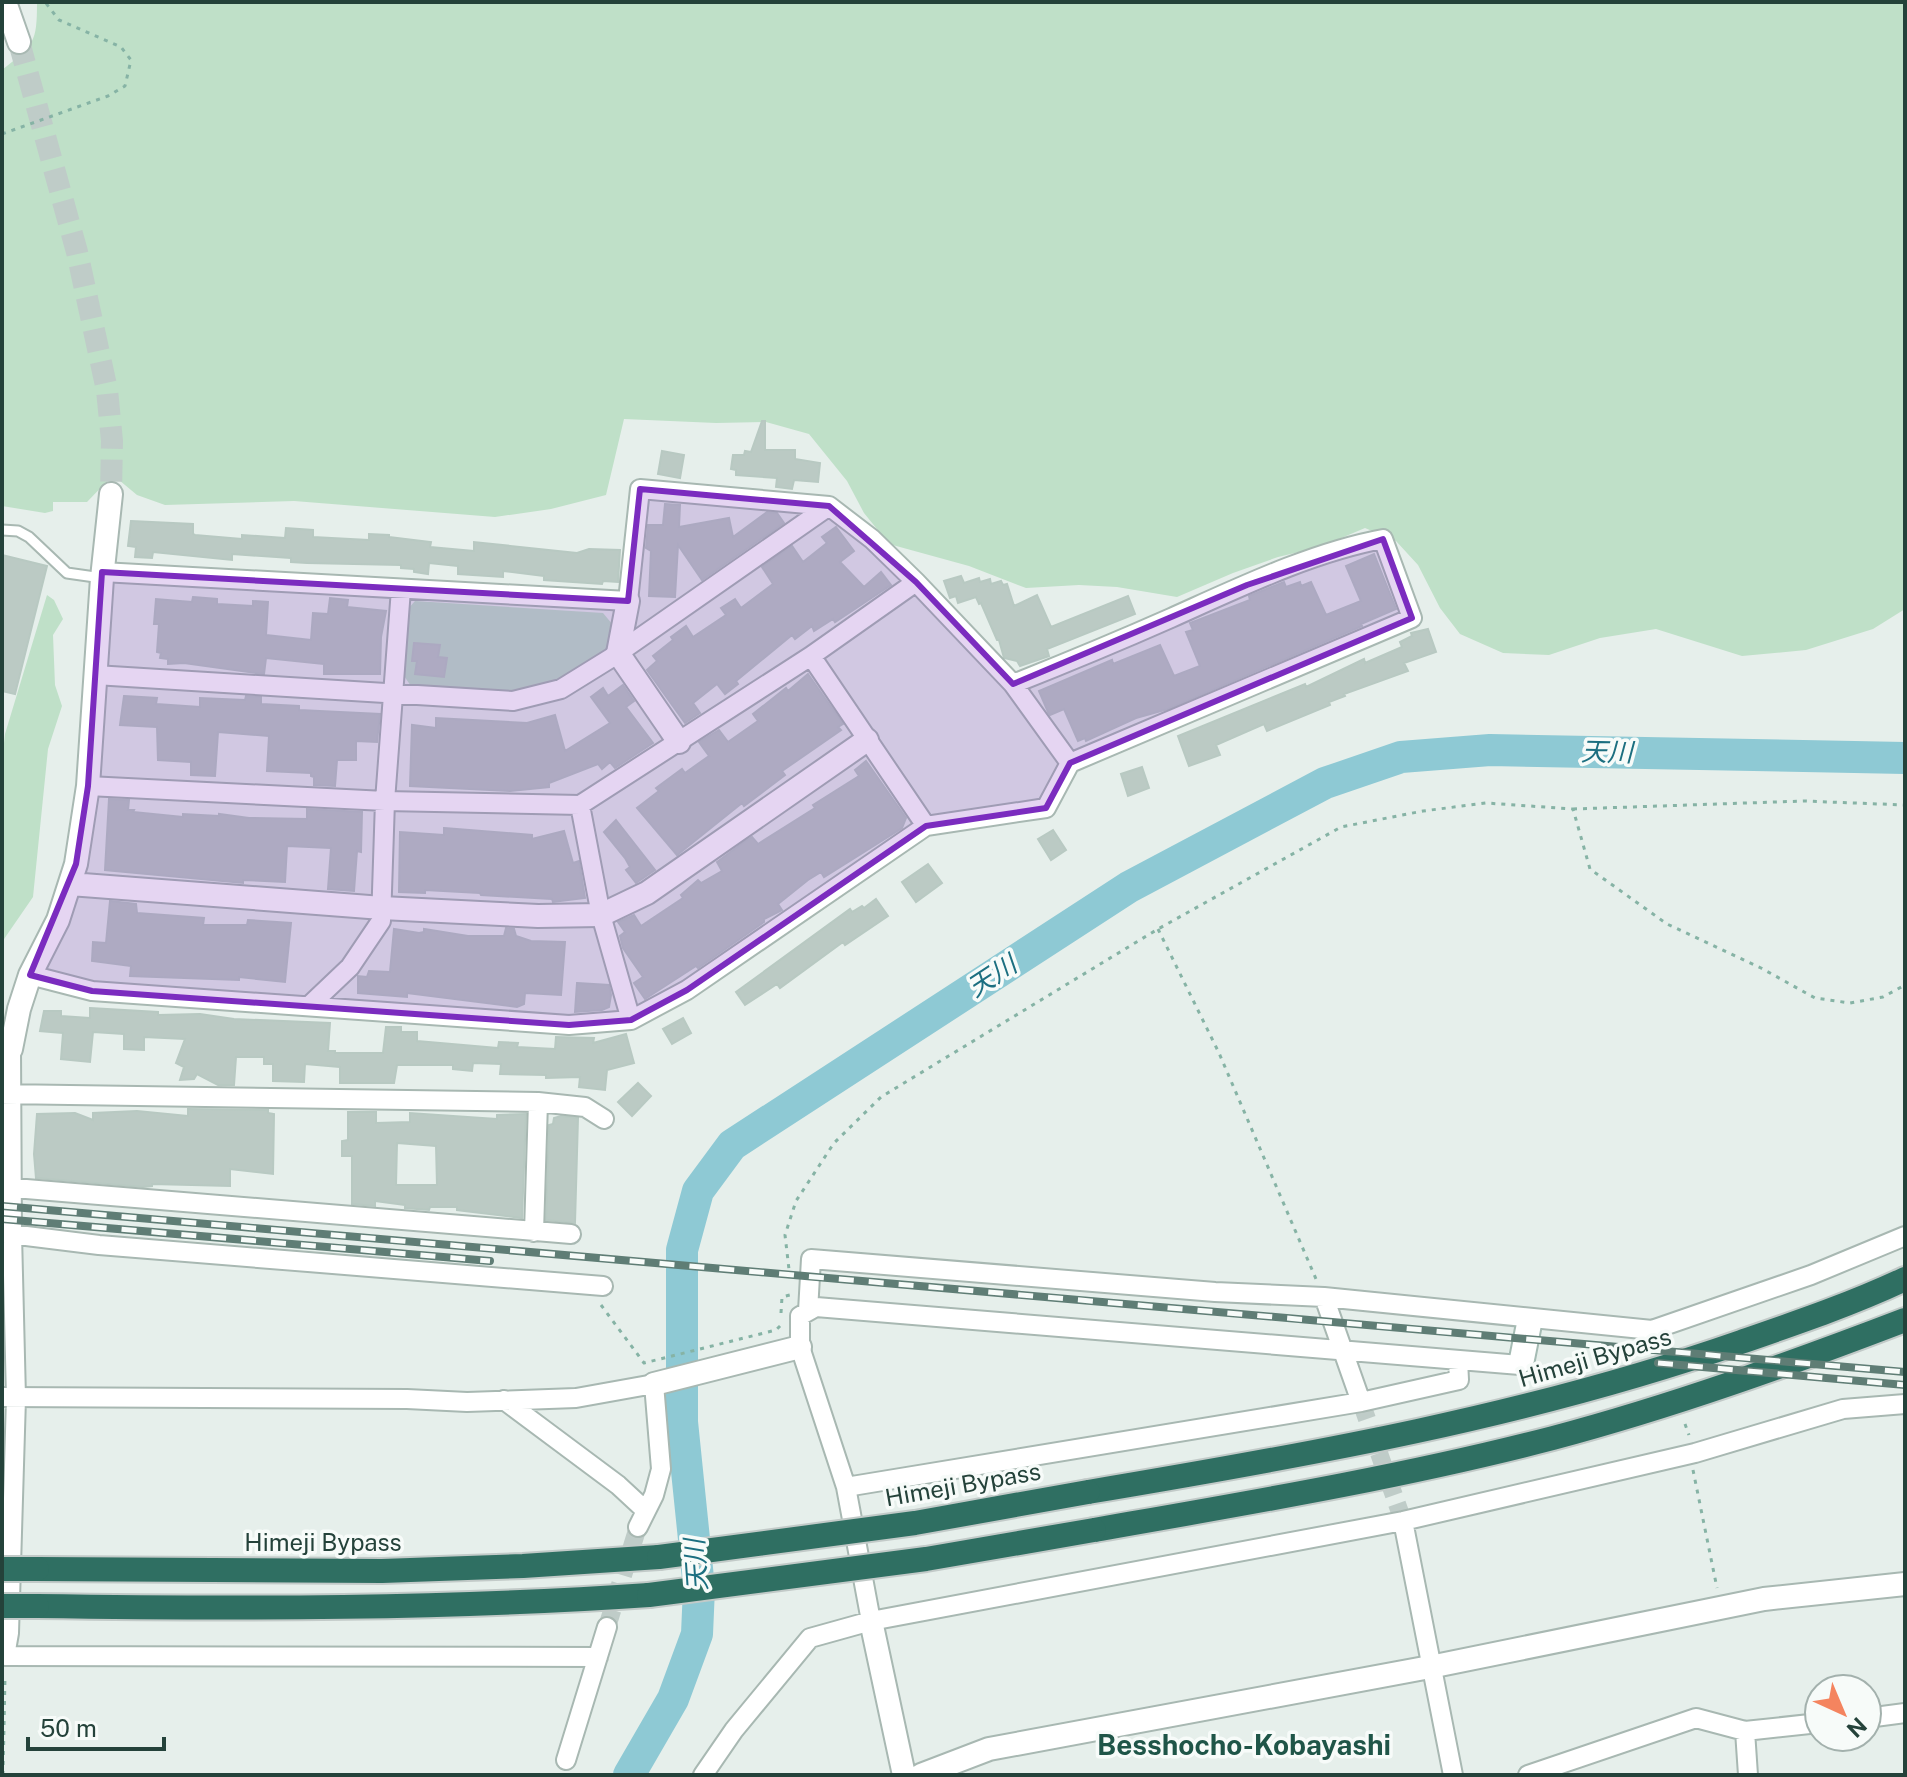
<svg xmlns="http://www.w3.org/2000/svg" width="1907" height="1777" font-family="'Public Sans','Noto Sans JP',sans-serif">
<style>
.green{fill:#bfe0c8}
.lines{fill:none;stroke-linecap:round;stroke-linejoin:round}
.river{stroke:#8ec9d4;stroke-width:32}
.building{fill:#bbcac4;stroke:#b8c9c2;stroke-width:2;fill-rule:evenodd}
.minor-tunnel{stroke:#bfccc8;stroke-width:18;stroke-dasharray:18 9;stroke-linecap:butt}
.tertiary-tunnel{stroke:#bfccc8;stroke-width:22;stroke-dasharray:22 11;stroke-linecap:butt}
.service-casing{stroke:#a8b8b2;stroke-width:13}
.minor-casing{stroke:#a8b8b2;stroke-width:22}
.tertiary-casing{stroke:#a8b8b2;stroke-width:26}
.secondary-casing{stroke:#a4bbb3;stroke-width:28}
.motorway-casing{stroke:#c2cac8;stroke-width:28}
.path{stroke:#86b3a5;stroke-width:3;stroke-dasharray:4 6;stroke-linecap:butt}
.service{stroke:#fff;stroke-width:9}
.minor{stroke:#fff;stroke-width:18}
.tertiary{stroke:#fff;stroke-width:22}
.secondary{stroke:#fff;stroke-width:24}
.motorway{stroke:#2f6f62;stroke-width:24}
.rail-casing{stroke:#5f7d75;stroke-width:8}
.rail{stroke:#f7fbf9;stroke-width:5;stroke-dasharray:15;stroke-linecap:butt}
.motorway-bridge-casing{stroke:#c2cac8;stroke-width:28;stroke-linecap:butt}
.motorway-bridge{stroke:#2f6f62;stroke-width:24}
.marked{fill:#7b2cbf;fill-opacity:0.2;stroke:#7b2cbf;stroke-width:6;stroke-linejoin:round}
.labels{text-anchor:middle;stroke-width:7;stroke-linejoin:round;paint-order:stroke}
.street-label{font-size:24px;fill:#24423a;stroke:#f7fbf9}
.water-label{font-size:26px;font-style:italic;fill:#1c6f80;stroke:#f7fbf9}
.quarter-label{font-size:28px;font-weight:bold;fill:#1f5548;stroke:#f7fbf9}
</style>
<rect width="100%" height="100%" fill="#e6efeb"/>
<!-- green -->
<path class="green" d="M37 2H1905V609L1873 629 1806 650 1742 656 1656 629 1600 638 1549 655 1503 653 1460 634 1440 608 1418 565 1396 541 1365 528 1320 547 1278 557 1233 573 1177 597 1117 587 1079 585 1026 588 969 566 889 544 864 513 847 481 809 434 766 422 716 423 624 419 606 495 551 509 495 517 294 501 165 505 137 495 113 475 87 502H53V511L45 513 2 506V70C34 45 37 43 37 2Z
M47 595 54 600 63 619 53 635 55 685 62 706 48 749 33 897 2 942V762L5 734Z
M415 601 603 613 613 625C610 652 599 659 577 671 522 701 471 689 411 686L404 676 407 610Z"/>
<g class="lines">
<!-- river -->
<path class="river" d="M629 1775 673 1699 697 1634 699 1588 682 1422V1250L698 1191 732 1145 1129 887 1325 783 1401 757 1490 750 1905 758"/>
</g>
<!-- building -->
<path class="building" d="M762 421H765V450H795V459L820 463 818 482 794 480 792 489 776 487 777 478 736 475V470L731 469 733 455H744L745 451 751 452Z
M662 451 684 455 680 478 658 474Z
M665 504 680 505 679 527 729 518 733 537 767 512 777 513 784 523 702 580 678 545 675 597 649 596 651 551 646 548 648 525H663Z
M131 521 193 524V534L195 535 242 539V535L285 538 286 528 313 530V537L369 540V534L389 535V537L431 542 430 547 474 551V542L577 553 589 549 620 550 618 582 603 581 602 584 544 580V576L503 571V577L458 574V566L429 563 428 574 414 572V569L401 568V565L307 563 291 562V558L232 554V560L153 552 152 558 135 557 136 547 128 546Z
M836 527 854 551 840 562 864 587 881 572 891 585 835 622 833 619 814 631 812 626 795 639 792 635 736 681 738 684 725 694 717 684 693 703 700 713 685 723 647 670 657 661 653 656 673 640 671 637 686 626 693 637 726 615 721 608 735 599 741 608 773 584 762 567 792 546 803 562 827 543 822 537Z
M1374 554 1396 609 1361 624 1362 626 1168 709 1136 718 1086 741 1085 738 1078 741 1064 709 1050 715 1048 712 1039 691 1112 660 1113 664 1160 645 1174 676 1200 666 1186 632 1193 630 1190 623 1250 600 1249 596 1284 582 1286 587 1300 582 1301 586 1311 582 1326 615 1361 601 1346 566Z
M2 555 47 566 15 694 2 691Z
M961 576 964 583 979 578 980 582 990 579 991 584 1001 581 1003 585 1007 584 1014 606 1037 595 1051 627 1128 596 1135 614 1047 649 1049 656 1020 666 1017 661 1004 658 999 640H997L981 603 979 604 976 597 958 603 956 596 950 598 944 581Z
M193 597 217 599V604L253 606V601L268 602 266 635 311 640 313 613 328 614 330 598 348 600 347 607 386 611 381 637 380 674H324V664L266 658 264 674 184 663 168 664V659L160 658 161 653 157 652 159 624H154L156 599 192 602Z
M1428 629 1436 652 1404 663 1408 671 1344 694 1345 696 1329 702 1330 705 1267 731 1264 724 1216 745 1220 755 1189 766 1178 736 1305 684 1306 687 1364 659 1365 663 1402 647 1400 642 1412 636 1411 633Z
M414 643 440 645 438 657 447 658 444 677 415 674 417 661H412Z
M808 674 843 724 838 727 841 730 782 771 785 775 744 806 742 803 677 855 637 808 659 791 656 788 682 769 685 773 709 756 699 742 719 730 728 742 758 721 753 714 786 688 788 691Z
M623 685 634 701 626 707 653 743 615 768 610 762 602 769 598 764 549 783V787L510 791 410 786 412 725 436 728V718L527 723 555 715 565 751 610 723 591 697 603 688 608 696Z
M124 696 157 698 156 704 200 707V698L245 700 246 696 261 697V704L299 706V710L380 714 377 742 356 741V760H337L335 786 314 785V777L311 776V773L267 771 269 736 218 732 215 776 191 775V762L158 760 157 727 120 725Z
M866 761 906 818 902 828 824 877 821 872 808 880 778 904 782 910 764 919V922L698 968 696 966 645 999 634 983 643 977 623 948 620 936 625 932 618 922 634 915 641 926 683 898 681 895 698 880 701 883 722 871 717 862 744 842 752 837 758 844 815 808 813 805 859 776 855 770Z
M1142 767 1149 788 1128 796 1121 774Z
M109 799 129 800 128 810H134L133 812 183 817V814L219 816V814L249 818 307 819V809L362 812 361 852 357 851 354 891 328 889 331 848 287 846 285 882 243 880V883L105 870Z
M616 820 655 870 636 883 626 870 630 867 625 858 604 832Z
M444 828 532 835V839L564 831 573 863 579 861 585 898 553 902 552 899 481 895 480 893 425 890V893L399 892 400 832 444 835Z
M1053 830 1066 850 1051 860 1038 839Z
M928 864 942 883 916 902 902 882Z
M876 899 888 916 845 945 843 942 780 988 777 984 745 1005 736 992 850 909 852 912 862 906 864 908Z
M110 901 136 904 137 913 204 918 203 925H247L248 920 291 923 285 982 239 977V980L130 976 131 966 92 961 93 942 106 943Z
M506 928 514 929 516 936 531 941 565 942 561 995 525 993 524 1004 517 1007 407 993V997L358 993V976L367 977 369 971 390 972 394 929 419 933 424 932V929L468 936H504Z
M577 983 609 985 611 995 609 1007 602 1010 575 1012Z
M90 1008 158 1012V1015L200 1014 234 1019 330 1023 328 1051H335V1053H383L386 1027H401V1032H417V1041L498 1048 499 1042 518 1043 517 1047 555 1049 556 1037 594 1038 593 1043 626 1034 634 1063 607 1070 605 1090 579 1087 580 1077 546 1078V1075L500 1074 501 1064 473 1063 472 1071 453 1069V1065H397L394 1083H340V1067L305 1064 304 1082 273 1081V1064H264V1057H236L234 1085H218L197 1074 194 1079 180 1080 184 1067 176 1063 185 1039 144 1037V1050L124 1049V1034L93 1032 90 1062 61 1059 63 1033 40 1031 44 1011H61V1016L90 1018Z
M683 1018 691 1033 672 1044 663 1029Z
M638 1083 651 1096 632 1116 618 1102Z
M188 1109 268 1110V1113L274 1114 273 1174 230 1169V1186L152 1184V1186L143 1187 36 1178 34 1154 37 1114 75 1113 93 1120V1113L137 1111 188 1116Z
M348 1112H376V1123L410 1122V1113L497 1119V1115L526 1114 522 1218 457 1210V1207H430L429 1210 405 1208V1205L375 1201V1206L352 1204V1156H342V1141L348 1140ZM397 1143 436 1146 437 1185H396Z
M561 1116 578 1118 575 1223 546 1220 549 1125 553 1124 554 1118Z"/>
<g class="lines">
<!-- minor-tunnel -->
<path class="minor-tunnel" d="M1361 1402 1403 1521
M607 1627 638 1527"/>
<!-- tertiary-tunnel -->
<path class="tertiary-tunnel" d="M19 42 77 252 107 390 112 441 111 494"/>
<defs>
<path id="service" d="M2 530 18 531 29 537 67 573 102 578"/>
<path id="minor" d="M102 572 628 601 640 489 829 506 872 539 916 582 1013 684 1070 763
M811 656 926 826
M95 675 513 701 561 689 611 658 829 506
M88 786 385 801 580 805 811 656 916 582
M580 805 601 915 631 1020
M30 975 92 991 569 1025 631 1020 687 990 926 826 1046 808 1070 763 1412 618 1383 539C1312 552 1238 588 1171 618 1119 641 1066 663 1013 684
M310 1005 350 967 381 921 385 801 401 589
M2 1046 11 1049 12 1234 16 1398 9 1633 5 1656 598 1657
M2 1094 538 1102 585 1107 604 1119
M2 1187 571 1234
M534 1232 538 1102
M2 1233 99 1245 603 1286
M1324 1297 1361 1402
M808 1311 811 1259 1215 1292 1324 1297 1652 1330 1811 1275 1905 1236
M2 1397 407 1399 467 1402 576 1398 654 1384 661 1469 654 1495 638 1527
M504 1400 618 1485 645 1510
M846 1487 1361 1402 1459 1380 1458 1360
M1403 1521 1453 1775
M871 1621 846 1487 800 1347V1316L816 1307 1520 1365 1522 1359
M1867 1718 1905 1713
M1745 1731 1748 1775
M566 1760 607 1627
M703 1775 734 1730 810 1638 871 1621 1403 1521 1695 1453 1843 1409 1905 1404
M1528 1775 1696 1718 1745 1731 1819 1723"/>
<path id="tertiary" d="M5 2 19 42
M628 601 618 653 679 742
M70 884 382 908 538 916 601 915 647 893 867 740
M11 1049 19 1009 30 975 58 920 76 864 88 786 102 578 111 494
M654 1384 800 1347
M871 1621 904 1775
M921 1775 989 1749 1430 1667 1764 1599 1905 1584"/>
<path id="secondary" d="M1522 1359 1529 1324"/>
<path id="motorway" d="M1088 1492C1309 1455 1529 1416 1741 1342 1796 1323 1852 1304 1905 1279
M1094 1530C1248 1503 1403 1477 1553 1438 1673 1406 1790 1364 1905 1320
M37 1569 382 1571 523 1566 659 1557
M37 1606C242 1609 445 1609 649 1595"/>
</defs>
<!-- service casing -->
<use href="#service" class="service-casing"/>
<!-- minor casing -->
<use href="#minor" class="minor-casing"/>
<!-- tertiary casing -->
<use href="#tertiary" class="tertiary-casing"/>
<!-- secondary casing -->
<use href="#secondary" class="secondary-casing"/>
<!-- motorway casing -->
<use href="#motorway" class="motorway-casing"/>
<!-- path -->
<path class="path" d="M2 134 108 96 125 86 131 60 121 47 59 20 45 2
M1573 809 1804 801 1905 805
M1158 929 1219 1053 1316 1279
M790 1278 785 1235 796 1201 834 1143 881 1097 1158 929 1341 827 1423 811 1486 803 1573 809 1590 869 1667 924 1761 968 1815 998 1850 1003 1883 997 1905 985
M601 1305 644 1363 776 1330 782 1324
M781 1313 782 1297 790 1295
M1685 1424 1689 1435
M1693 1470 1717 1588
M3 1775 5 1676"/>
<!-- service -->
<use href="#service" class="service"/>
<!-- minor -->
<use href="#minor" class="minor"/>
<!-- tertiary -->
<use href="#tertiary" class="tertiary"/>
<!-- secondary -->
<use href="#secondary" class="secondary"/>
<!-- motorway -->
<use href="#motorway" class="motorway"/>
<defs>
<path id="rail" d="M2 1206 1905 1372
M2 1219 490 1261
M1658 1363 1905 1385"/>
</defs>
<!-- rail casing -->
<use href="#rail" class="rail-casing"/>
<!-- rail -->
<use href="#rail" class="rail"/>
<defs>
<path id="motorway-bridge" d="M659 1557 915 1523 1088 1492
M2 1569H37
M649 1595 926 1559 1094 1530
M2 1606H37"/>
</defs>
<!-- motorway-bridge casing -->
<use href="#motorway-bridge" class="motorway-bridge-casing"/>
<!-- motorway-bridge -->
<use href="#motorway-bridge" class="motorway-bridge"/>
</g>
<!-- marked area -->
<path class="marked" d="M640 489 829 506 916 582 1013 684 1247 585 1383 539 1412 618 1070 763 1046 808 926 826 687 990 631 1020 569 1025 92 991 30 975 76 864 88 786 102 572 628 601Z"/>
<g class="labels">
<!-- street labels -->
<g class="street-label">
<text transform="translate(1595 1358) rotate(-16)" y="8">Himeji Bypass</text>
<text transform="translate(963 1485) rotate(-10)" y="8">Himeji Bypass</text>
<text x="323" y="1551">Himeji Bypass</text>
</g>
<!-- water labels -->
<g class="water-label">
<text transform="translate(1607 752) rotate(1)" y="9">天川</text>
<text transform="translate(992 976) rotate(-33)" y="9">天川</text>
<text transform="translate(696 1565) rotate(-94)" y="9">天川</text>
</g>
<!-- quarter labels -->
<g class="quarter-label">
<text x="1244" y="1755">Besshocho-Kobayashi</text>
</g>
</g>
<!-- border -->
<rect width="1907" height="1777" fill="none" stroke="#24423a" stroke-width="8"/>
<!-- north arrow -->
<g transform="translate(1843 1713) rotate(136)"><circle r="38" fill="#f7fbf9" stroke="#a3b1ad" stroke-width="2"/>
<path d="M0-6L14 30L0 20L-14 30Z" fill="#f4845f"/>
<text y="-12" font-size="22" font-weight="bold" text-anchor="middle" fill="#24423a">N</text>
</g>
<!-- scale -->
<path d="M28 1737v12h136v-12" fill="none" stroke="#24423a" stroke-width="4"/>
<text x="40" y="1737" font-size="24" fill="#24423a" stroke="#f7fbf9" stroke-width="6" paint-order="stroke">50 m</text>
</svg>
